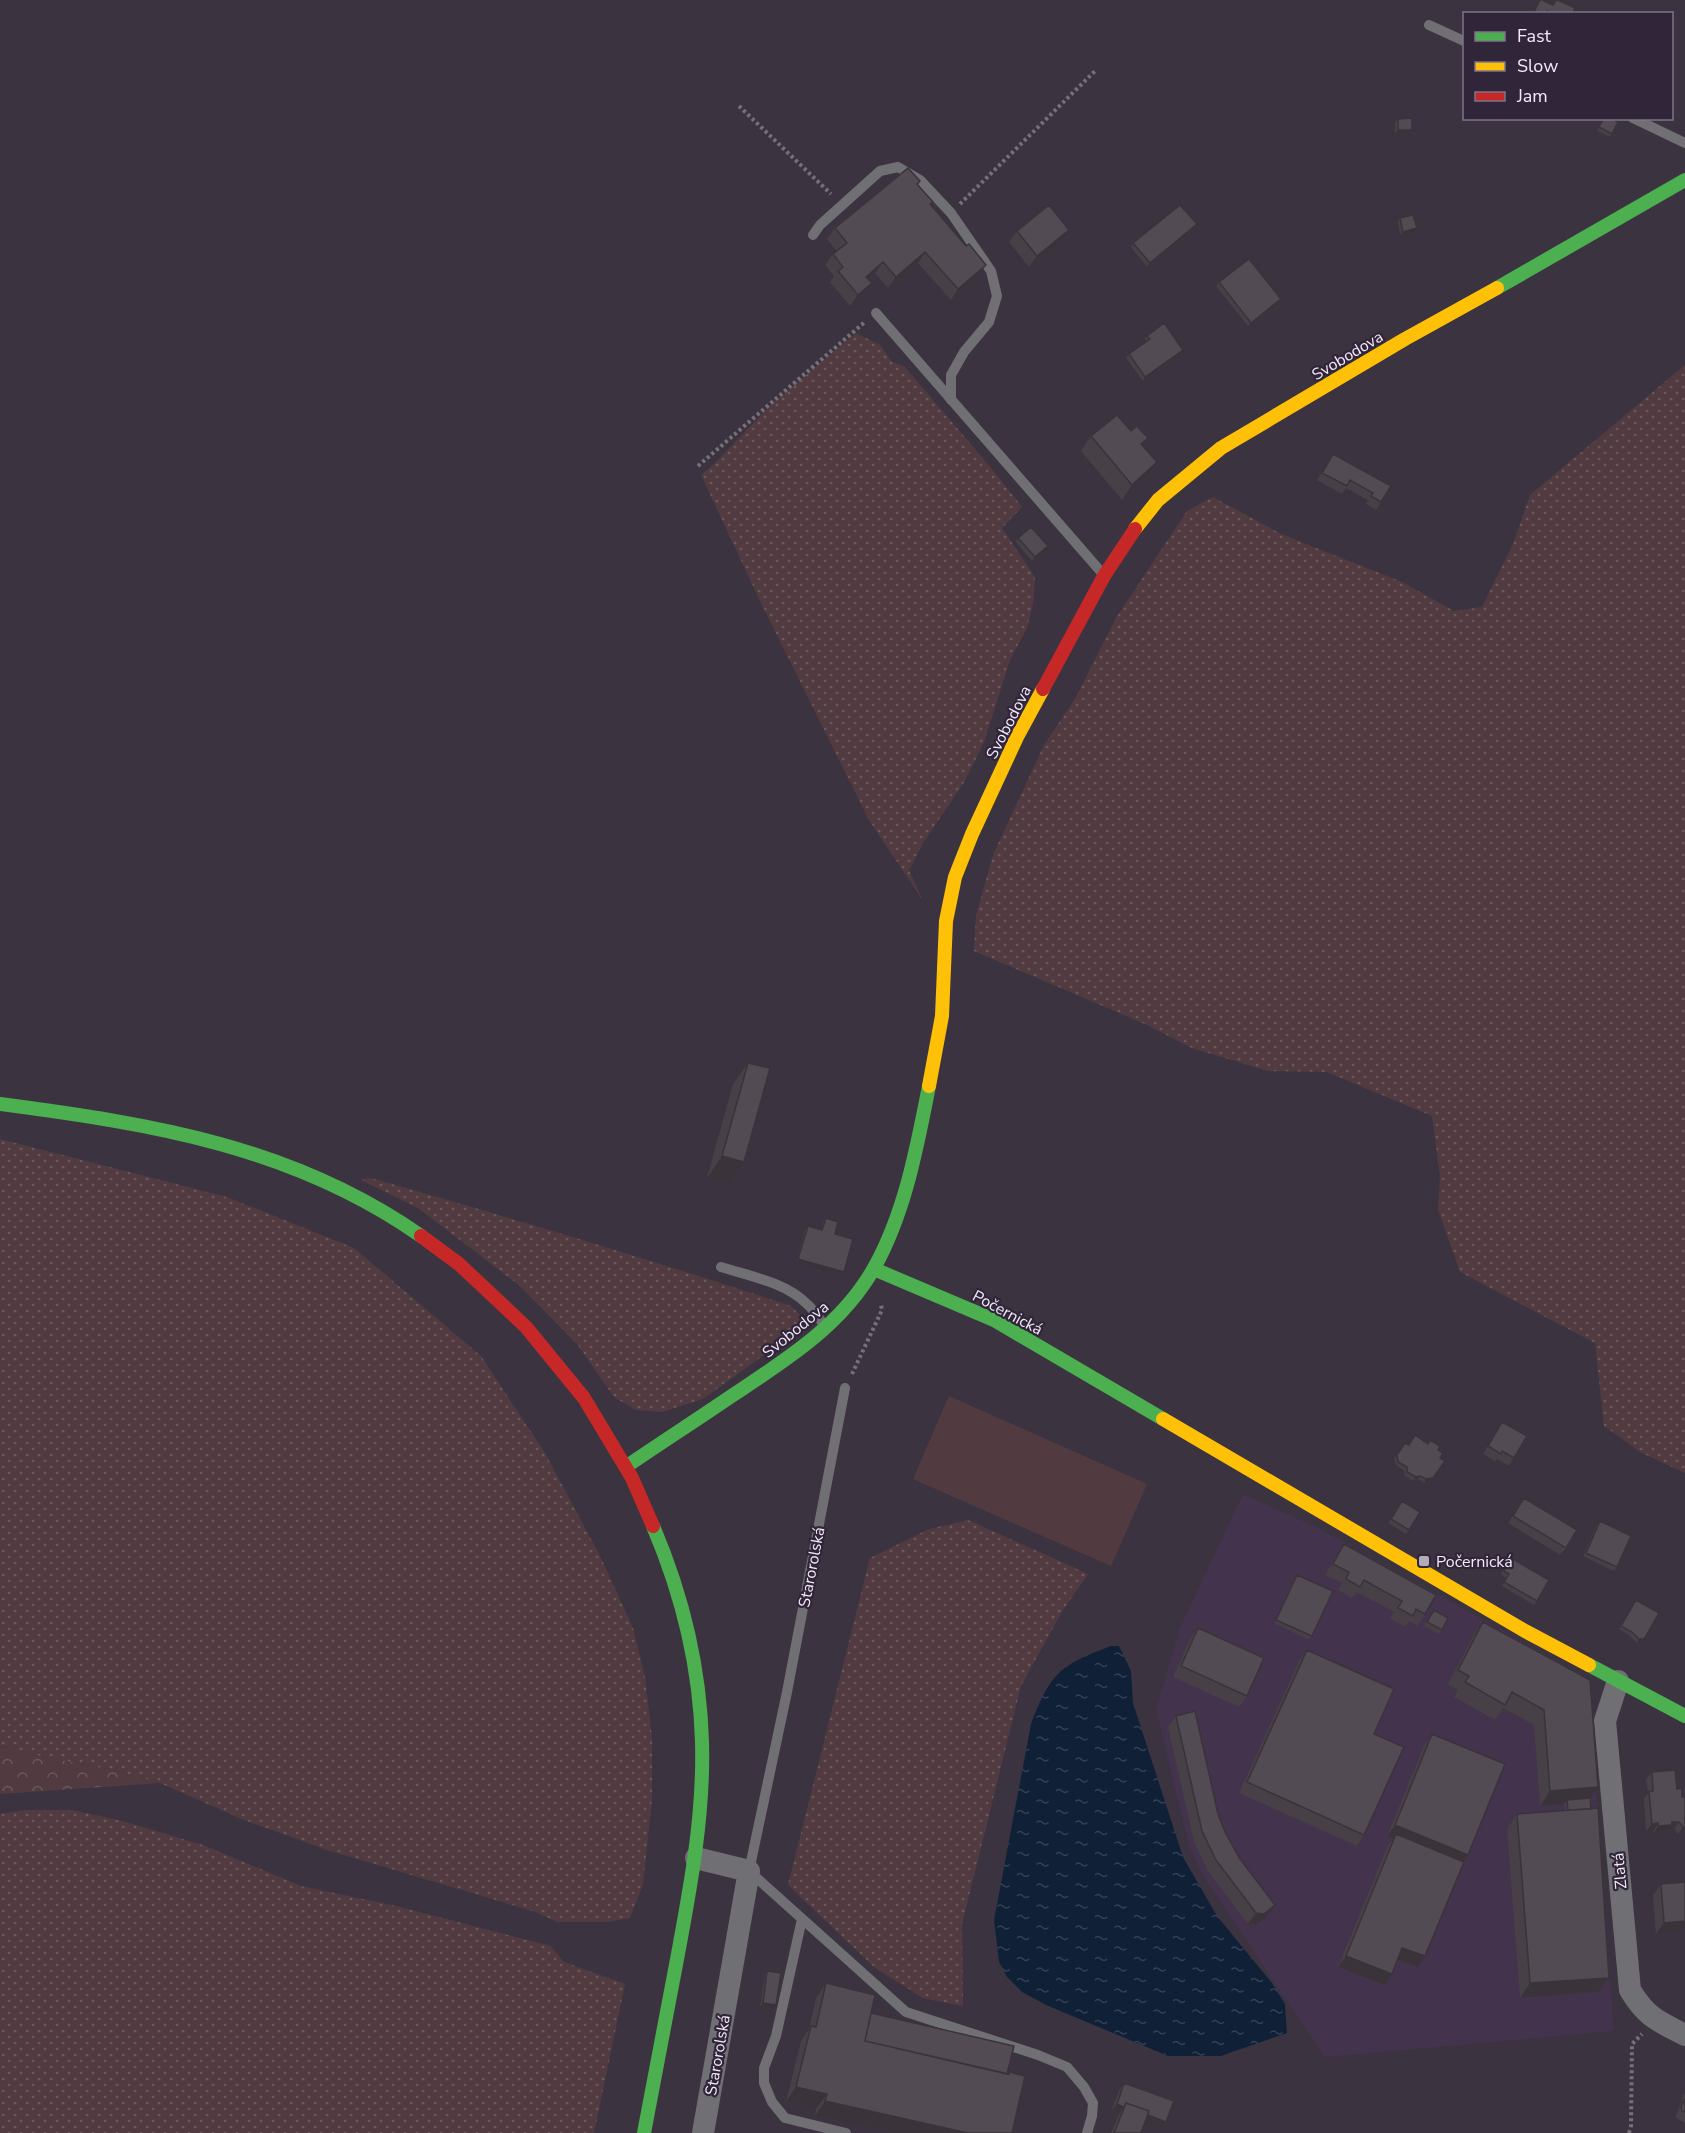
<svg xmlns="http://www.w3.org/2000/svg" width="1685" height="2133" font-family="'Nunito Sans',sans-serif">
<style>
.built{fill:#43334d}
.grass{fill:url(#grass-dots)}
.forest{fill:url(#forest-crowns)}
.park{fill:#513b40}
.water{fill:url(#water-ripples)}
.lines{fill:none;stroke-linecap:round;stroke-linejoin:round}
.path{stroke:#747177;stroke-width:4;stroke-dasharray:3 3;stroke-linecap:butt}
.lane{stroke:#706f74;stroke-width:10}
.street{stroke:#706f74;stroke-width:22}
.fast{stroke:#4caf50;stroke-width:14}
.slow{stroke:#ffc107;stroke-width:14}
.jam{stroke:#c62828;stroke-width:14}
.wall{fill:#474047}
.shaded-wall{fill:#3a343a}
.building{fill:#534b53;stroke:#3a343a;stroke-width:1.5}
.poi-dot{fill:#b3abb8;stroke:#31253a;stroke-width:2}
.labels{text-anchor:middle;stroke-width:4.5;stroke-linejoin:round;paint-order:stroke}
.street-label{font-size:16px;fill:#f3ebf9;stroke:#31253a}
.poi-label{font-size:16px;fill:#f3ebf9;stroke:#31253a;text-anchor:start}
</style>
<defs>
<pattern id="grass-dots" width="8" height="8" patternUnits="userSpaceOnUse" patternTransform="scale(1.5)"><rect width="8" height="8" fill="#513b40"/><path d="M2 2h.1M6 6h.1" fill="none" stroke="#6a585c" stroke-width="1.8" stroke-linecap="round"/></pattern>
<pattern id="forest-crowns" width="20" height="18" patternUnits="userSpaceOnUse" patternTransform="scale(1.5)"><rect width="20" height="18" fill="#513b40"/><path d="M2 6a3 3 0 1 1 6 0M12 15a3 3 0 1 1 6 0" fill="none" stroke="#6a585c"/></pattern>
<pattern id="water-ripples" width="26" height="14" patternUnits="userSpaceOnUse" patternTransform="scale(1.5)"><rect width="26" height="14" fill="#102137"/><path d="M2 4q2-2 4 0t4 0M15 11q2-2 4 0t4 0" fill="none" stroke="#334155"/></pattern>
</defs>
<rect width="100%" height="100%" fill="#3b3440"/>
<!-- built -->
<path class="built" d="M1243 1494 1320 1529 1588 1678 1614 2031 1325 2057 1201 1873 1190 1849 1156 1710 1180 1628Z"/>
<!-- grass -->
<path class="grass" d="M856 333 880 345 892 362 904 366 992 469 1022 507 1002 528 1035 577 1033 604 1027 628 1010 660 983 745 963 784 923 843 909 870 922 899 869 820 760 601 701 475 714 464 772 404Z
M1685 365V1473L1642 1453 1604 1426 1595 1343 1460 1272 1438 1209 1440 1176 1432 1116 1327 1072 1268 1071 1192 1048 1145 1024 974 951 976 916 993 855 1044 745 1075 699 1116 618 1187 511 1213 497 1281 534 1402 582 1454 611 1482 607 1513 544 1530 495Z
M0 1139 227 1197 354 1248 481 1356 545 1453 601 1558 633 1628 645 1677 652 1738V1799L643 1884 630 1918 608 1922H557L536 1912 327 1850 244 1820 160 1783 117 1771 40 1756 0 1746Z
M371 1178C512 1218 652 1260 791 1306L802 1317 803 1327 703 1399 662 1412 636 1410 614 1397 577 1344 520 1286 418 1208 361 1180Z
M968 1520 1088 1574 1063 1610 1021 1686 962 1924 963 2006 923 1998 874 1967 788 1885 870 1558 929 1529Z
M24 1810H72L122 1821 203 1845 301 1886 396 1906 551 1946 564 1962 625 1984 594 2133H0V1814Z"/>
<!-- forest -->
<path class="forest" d="M0 1746 40 1756 117 1771 160 1783 0 1794Z"/>
<!-- park -->
<path class="park" d="M949 1396 1147 1484 1111 1566 913 1479Z"/>
<!-- water -->
<path class="water" d="M1111 1646H1119L1131 1671 1133 1703 1183 1857 1217 1916 1272 1983 1285 2004 1287 2033 1221 2056H1168L1046 2005 1022 1992 1007 1977 999 1962 994 1920 1031 1724C1051 1672 1060 1665 1111 1646Z"/>
<g class="lines">
<!-- path -->
<path class="path" d="M739 106 831 194
M960 204 1095 71
M698 466 866 321
M852 1374 882 1310 881 1305
M1629 2133 1631 2126 1632 2044 1642 2034"/>
<!-- lane -->
<path class="lane" d="M1429 25 1464 41
M1633 118 1685 143
M813 235 820 225 880 171 898 167 920 180 951 213 991 271 997 296 989 322 964 352 951 375V400
M876 313 1102 573
M721 1267C749 1276 785 1282 807 1304 814 1310 819 1319 825 1326
M845 1388 787 1692 749 1871 906 2012 1038 2055 1067 2067 1084 2087 1093 2103 1092 2116 1087 2133
M802 1919 776 2036 764 2068V2083L772 2102 785 2118 846 2133"/>
<!-- street -->
<path class="street" d="M1618 1681 1605 1721 1630 1990C1647 2018 1658 2021 1685 2035
M696 1858 749 1871 703 2133"/>
<!-- fast -->
<path class="fast" d="M1497 288 1685 180
M0 1104C152 1124 292 1146 421 1236
M874 1269 994 1320 1163 1419
M627 1466C662 1442 698 1419 733 1395 786 1360 842 1325 874 1268 905 1213 917 1147 929 1086
M1589 1665 1685 1716
M644 2133C655 2073 667 2014 678 1954 691 1884 704 1814 702 1742 700 1669 682 1594 653 1526"/>
<!-- slow -->
<path class="slow" d="M1135 529 1158 500 1221 448 1405 339 1497 288
M929 1086 942 1016 946 921 955 877 972 834 1017 737 1043 689
M1163 1419 1525 1631 1589 1665"/>
<!-- jam -->
<path class="jam" d="M1043 689 1104 576 1135 529
M421 1236 459 1264 526 1327 584 1398 632 1478 653 1526"/>
</g>
<!-- wall -->
<path class="wall" d="M1540 0 1553 5 1556 0 1572 14H1533Z
M1603 118H1611L1612 134 1610 137 1597 131Z
M1398 119 1412 130 1410 134H1395V122Z
M920 181 918 185 978 276 951 300 918 263 888 288 875 273 868 279 872 283 864 294 850 306 830 282 834 276 825 265 833 254 837 251 827 239 835 228Z
M1400 218 1414 232 1400 235 1398 222Z
M1194 228 1147 267 1131 247 1133 243Z
M1017 231 1061 241 1029 267 1009 242Z
M1219 282 1279 303 1248 326 1216 286Z
M1147 336 1181 353 1143 381 1126 358 1129 354 1146 342 1144 339Z
M1091 436 1143 445 1146 477 1122 500 1081 451Z
M1333 454 1381 502 1376 510 1366 504 1368 500 1346 488 1342 494 1317 480Z
M1018 538 1045 550 1032 561 1016 542Z
M748 1063 729 1184 707 1178 733 1084Z
M826 1218 835 1234 841 1276 796 1263 805 1230 808 1226 821 1230 823 1222Z
M1502 1422 1514 1458 1509 1466 1497 1459 1495 1461 1483 1454Z
M1405 1443 1409 1445 1438 1450 1440 1458 1445 1461 1430 1481 1424 1483 1418 1479 1413 1481 1405 1476 1404 1471 1396 1465 1394 1459Z
M1524 1498 1566 1548 1560 1555 1508 1523Z
M1402 1501 1409 1530 1406 1534 1388 1523Z
M1600 1521 1617 1567 1614 1571 1583 1556 1597 1525Z
M1344 1544 1425 1614 1417 1626 1409 1621 1405 1627 1390 1619 1394 1612 1357 1592 1352 1598 1338 1590 1342 1583 1325 1575Z
M1511 1558 1549 1580 1534 1605 1502 1586 1506 1578 1501 1574Z
M1297 1575 1312 1636 1309 1640 1274 1623 1294 1579Z
M1634 1604 1641 1642 1637 1643 1629 1635 1619 1629Z
M1431 1614 1442 1630 1439 1634 1424 1626Z
M1483 1622 1590 1680 1591 1809 1609 1978 1598 1992 1520 1998 1507 1829 1517 1814 1565 1811 1564 1804 1540 1806 1534 1725 1503 1708 1495 1720 1454 1697 1458 1690 1448 1684 1473 1636Z
M1198 1628 1247 1696 1239 1707 1173 1677 1190 1639Z
M1307 1650 1364 1835 1357 1846 1239 1793 1299 1661Z
M1176 1716 1218 1814 1225 1832 1240 1859 1275 1905 1267 1916 1256 1925 1248 1924 1208 1871 1194 1842 1168 1727Z
M1432 1734 1464 1861 1418 1967 1397 1960 1384 1985 1338 1967 1388 1845 1393 1839 1387 1836 1424 1746Z
M1652 1772 1677 1789 1685 1829 1682 1834H1678L1674 1829 1668 1830 1666 1833 1653 1834V1831H1646L1644 1799 1648 1793 1646 1779Z
M1661 1884 1681 1932 1656 1934 1653 1895Z
M767 1971 773 2009 760 2007 765 1975Z
M826 1983 871 2013 1007 2074 1009 2072 1012 2133H892L815 2116 816 2109 786 2102 801 2041 809 2029 816 1998Z
M1124 2083 1166 2122 1161 2129 1145 2123 1141 2133H1111L1119 2114 1111 2111 1119 2091Z
M1685 2093V2123L1676 2118V2115L1683 2099 1682 2098Z"/>
<!-- shaded-wall -->
<path class="shaded-wall" d="M1398 130H1412L1410 134H1395Z
M1197 224 1194 228 1147 267 1150 263Z
M1417 228 1414 232 1400 235 1403 232Z
M1069 230 1061 241 1029 267 1037 256Z
M925 252 918 263 888 288 896 277Z
M883 262 875 273 858 288 866 277Z
M986 265 978 276 951 300 958 289Z
M872 283 864 294 850 306 858 295Z
M1281 299 1279 303 1248 326 1251 323Z
M1183 350 1181 353 1143 381 1145 377Z
M1157 462 1146 477 1122 500 1132 485Z
M1048 546 1045 550 1032 561 1035 557Z
M722 1156 744 1162 729 1184 707 1178Z
M798 1259 844 1272 841 1276 796 1263Z
M1420 1476 1418 1479 1413 1481 1416 1477Z
M1433 1478 1430 1481 1424 1483 1426 1479Z
M1639 1639H1644L1641 1642 1637 1643Z
M1598 1787 1588 1802 1567 1800 1564 1804 1540 1806 1550 1791Z
M1672 1822H1679L1674 1829 1668 1830 1666 1833 1653 1834 1658 1826Z
M1658 1823 1653 1831H1646L1652 1824Z
M1395 1825 1468 1855 1460 1866 1396 1834 1393 1839 1387 1836Z
M1683 1827H1685V1830L1682 1834H1678Z
M1275 1905 1267 1916 1256 1925 1248 1924 1256 1913Z
M1685 1919V1926L1681 1932 1656 1934 1664 1923Z
M1402 1948 1425 1956 1418 1967 1394 1959Z
M1346 1956 1392 1974 1384 1985 1338 1967Z
M1609 1978 1598 1992 1520 1998 1530 1983Z
M763 2003 776 2005 773 2009 760 2007Z
M796 2087 827 2094 816 2109 786 2102Z
M825 2101 968 2133H892L815 2116Z
M1117 2104 1124 2107 1119 2114 1111 2111Z
M1125 2107 1166 2122 1161 2129 1122 2115Z"/>
<!-- building -->
<path class="building" d="M1540 0H1542L1553 5 1556 0H1558L1575 8 1572 14H1553L1547 11 1546 14H1538L1534 12Z
M1412 118V130H1398V119Z
M1604 118H1611L1618 122 1612 134 1599 127Z
M908 168 920 181 917 184 933 202 930 204 966 246 969 244 986 265 958 289 925 252 896 277 883 262 866 277 872 283 858 295 838 271 843 267 833 254 847 243 835 228Z
M1049 205 1069 230 1037 256 1017 231Z
M1180 205 1197 224 1150 263 1133 243Z
M1413 215 1417 228 1403 232 1400 218Z
M1249 259 1281 299 1251 323 1219 282Z
M1164 323 1183 350 1145 377 1129 354 1150 339 1147 336Z
M1117 415 1131 431 1137 426 1148 438 1141 444 1157 462 1132 485 1091 436Z
M1333 454 1391 486 1381 502 1371 496 1373 493 1350 480 1347 486 1322 473Z
M1031 527 1048 546 1035 557 1018 538Z
M748 1063 770 1068 744 1162 722 1156Z
M826 1218 838 1222 835 1234 853 1239 844 1272 798 1259 808 1226 822 1230Z
M1502 1422 1527 1436 1514 1458 1502 1451 1501 1454 1488 1446Z
M1415 1435 1428 1444 1430 1440 1440 1446 1438 1450 1443 1453 1440 1458 1445 1461 1433 1478 1426 1479 1420 1476 1416 1477 1407 1472V1467L1398 1462 1397 1455 1405 1443 1409 1445Z
M1524 1498 1577 1530 1566 1548 1513 1516Z
M1402 1501 1420 1512 1409 1530 1391 1519Z
M1600 1521 1631 1536 1617 1567 1586 1553Z
M1344 1544 1436 1595 1425 1614 1416 1609 1413 1616 1398 1608 1402 1601 1364 1580 1360 1587 1346 1579 1349 1572 1333 1564Z
M1511 1558 1549 1580 1537 1601 1504 1582 1509 1574 1504 1571Z
M1297 1575 1333 1591 1312 1636 1276 1620Z
M1636 1600 1659 1613 1644 1639H1639L1632 1632 1621 1626Z
M1434 1610 1448 1618 1442 1630 1427 1622Z
M1483 1622 1590 1680 1598 1787 1550 1791 1544 1710 1512 1692 1505 1705 1465 1682 1469 1676 1458 1670Z
M1198 1628 1264 1658 1247 1696 1181 1666Z
M1307 1650 1394 1689 1374 1734 1404 1747 1364 1835 1247 1782Z
M1195 1711 1218 1814 1225 1832 1240 1859 1275 1905 1264 1914 1256 1913 1216 1860 1202 1831 1176 1716Z
M1432 1734 1505 1764 1468 1855 1395 1825Z
M1675 1770 1677 1789 1682 1788V1797H1685V1827H1683L1679 1822H1672V1825L1658 1826V1823L1652 1824 1649 1791H1653L1652 1772Z
M1590 1798 1591 1809 1568 1810 1567 1800Z
M1598 1808 1609 1978 1530 1983 1517 1814Z
M1396 1834 1464 1862 1425 1956 1402 1948 1392 1974 1346 1956Z
M1685 1882V1921L1664 1923 1661 1884Z
M767 1971 781 1973 776 2005 763 2003Z
M826 1983 875 1995 865 2041 1009 2074V2072L1025 2076 1012 2133H968L825 2101 827 2094 796 2087 811 2026 816 2027Z
M871 2013 1014 2046 1007 2074 865 2041Z
M1124 2083 1174 2101 1166 2122 1148 2115 1149 2111 1126 2103 1124 2107 1117 2104Z
M1685 2099V2112L1682 2111 1681 2107Z
M1126 2103 1149 2111 1141 2133H1114Z"/>
<!-- markers -->
<rect class="poi-dot" x="1418" y="1555" width="12" height="12" rx="3"/>
<g class="labels">
<!-- street labels -->
<g class="street-label">
<text transform="translate(1347 355) rotate(-31)" y="6">Svobodova</text>
<text transform="translate(1008 722) rotate(-63)" y="6">Svobodova</text>
<text transform="translate(1008 1312) rotate(28)" y="6">Počernická</text>
<text transform="translate(795 1329) rotate(-39)" y="6">Svobodova</text>
<text transform="translate(811 1567) rotate(-79)" y="6">Starorolská</text>
<text transform="translate(1619 1871) rotate(-95)" y="6">Zlatá</text>
<text transform="translate(717 2055) rotate(-80)" y="6">Starorolská</text>
</g>
<!-- poi labels -->
<g class="poi-label">
<text x="1436" y="1567">Počernická</text>
</g>
</g>
<!-- legend -->
<rect x="1463" y="12" width="210" height="108" fill="#31253a" stroke="#7f7486" stroke-width="1.5"/>
<rect x="1475" y="32" width="30" height="9" fill="#4caf50" stroke="#7f7486" stroke-width="1.5"/>
<text x="1517" y="42" font-size="18" fill="#f3ebf9">Fast</text>
<rect x="1475" y="62" width="30" height="9" fill="#ffc107" stroke="#7f7486" stroke-width="1.5"/>
<text x="1517" y="72" font-size="18" fill="#f3ebf9">Slow</text>
<rect x="1475" y="92" width="30" height="9" fill="#c62828" stroke="#7f7486" stroke-width="1.5"/>
<text x="1517" y="102" font-size="18" fill="#f3ebf9">Jam</text>
</svg>
